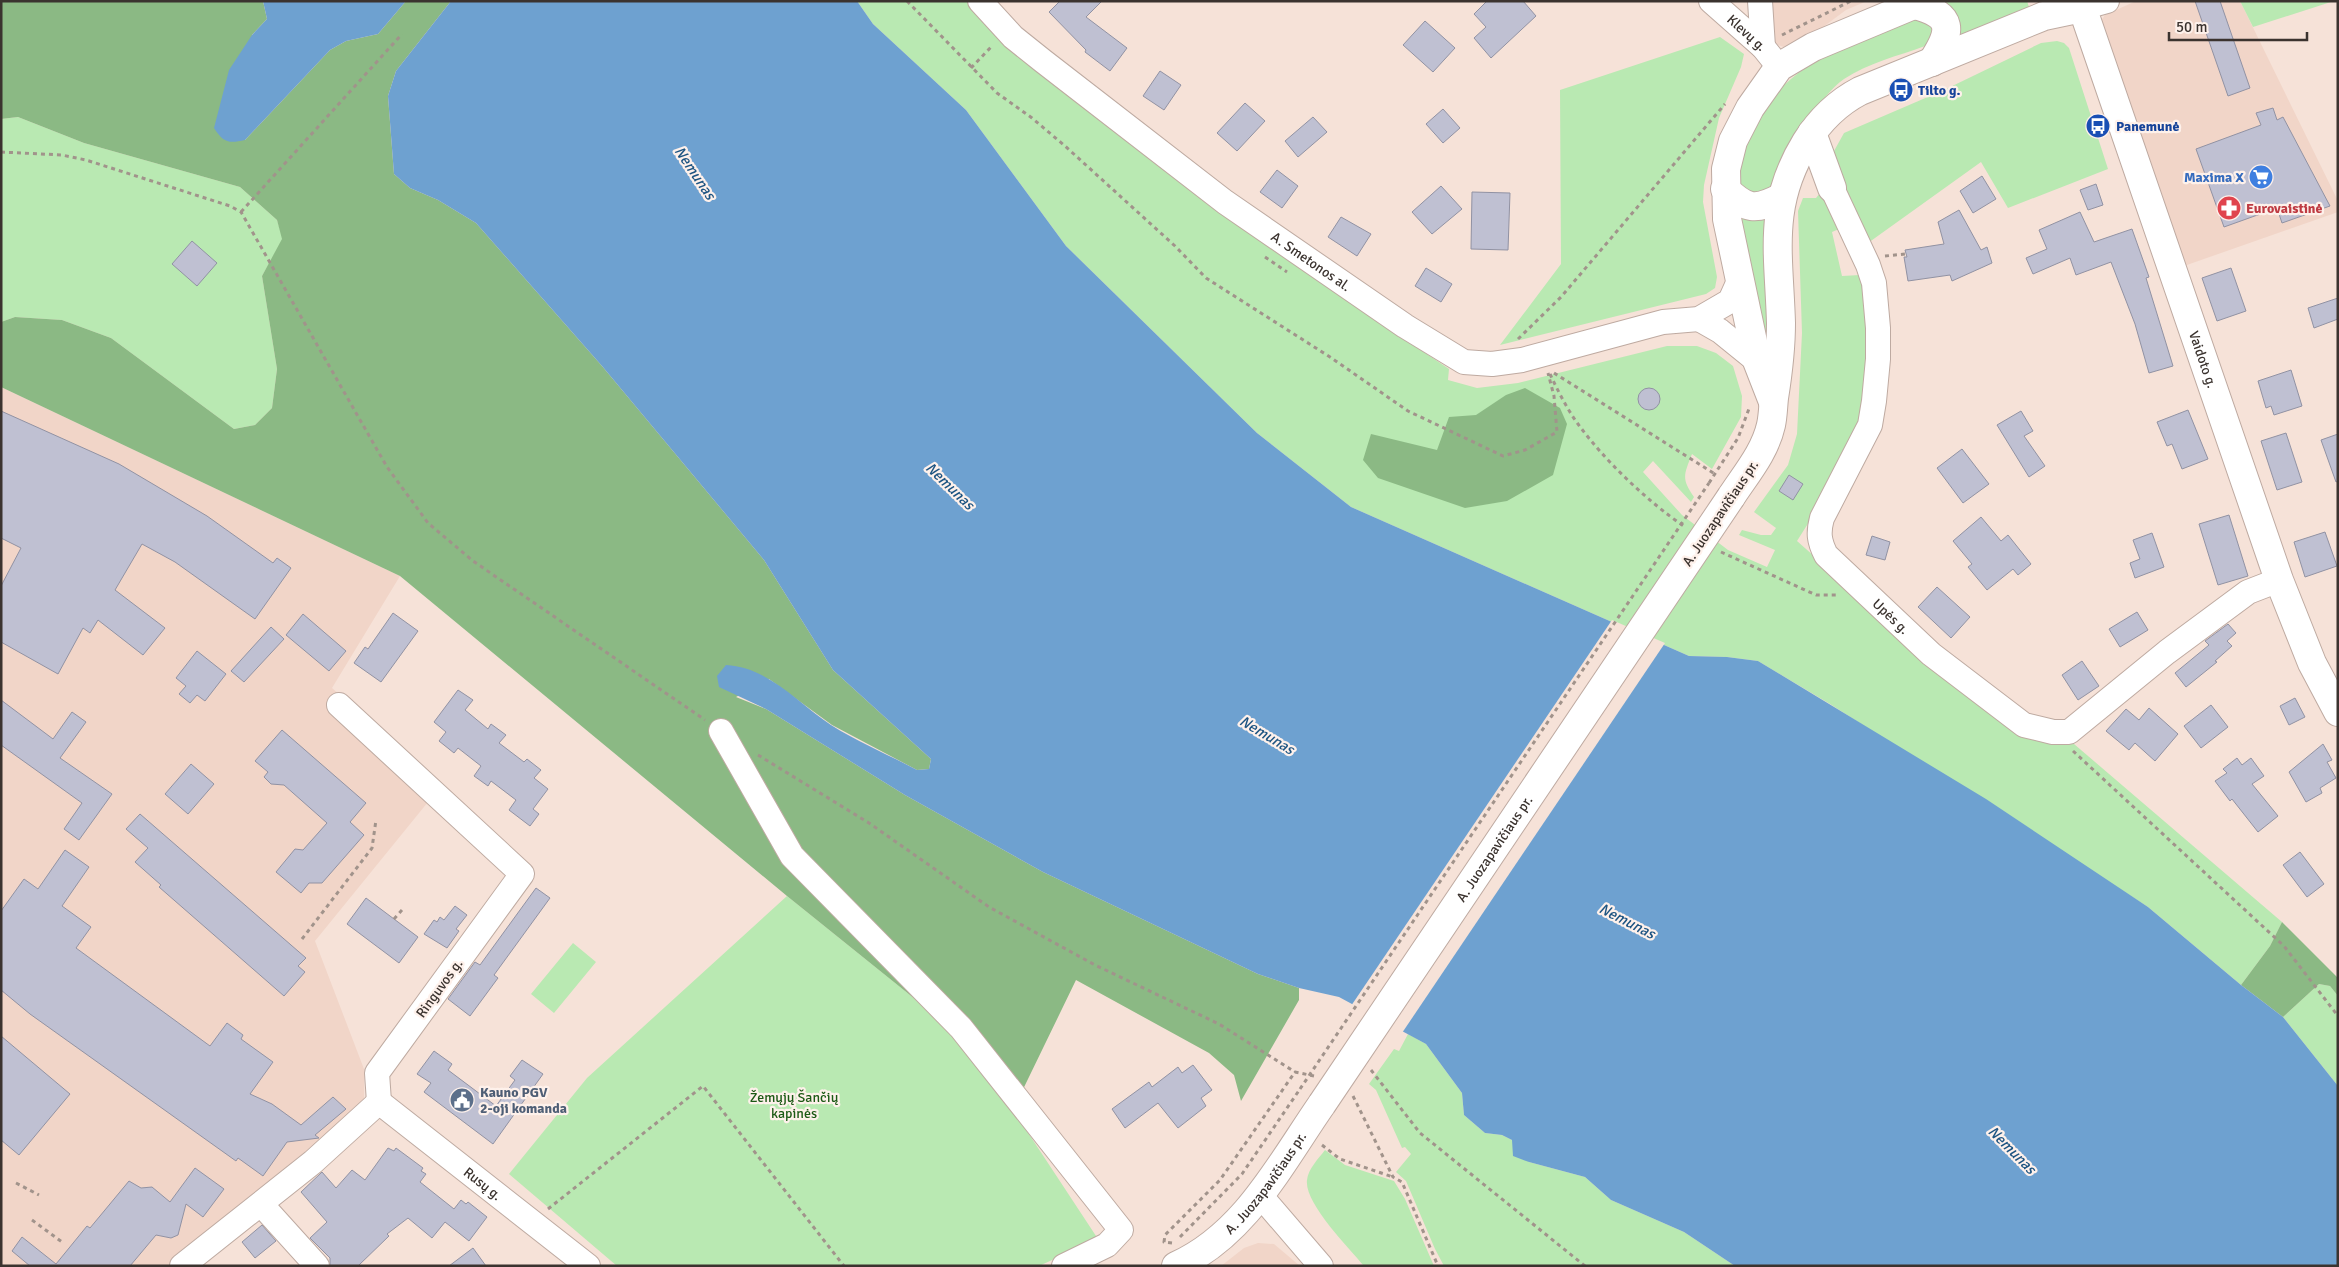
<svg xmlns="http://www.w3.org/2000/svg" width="2339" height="1267" font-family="Signika,sans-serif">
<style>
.built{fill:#f1d5c8}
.green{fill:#b9e9b2}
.forest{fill:#8bb984}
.water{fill:#6ea1d0}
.pier{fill:#f6e2d8}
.building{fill:#bfc0d2;stroke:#9192a3}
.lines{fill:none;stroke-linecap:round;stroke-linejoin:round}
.minor-casing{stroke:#beaaa1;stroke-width:26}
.major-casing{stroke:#beaaa1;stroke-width:30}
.path{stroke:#a1938b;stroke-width:3;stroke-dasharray:4 4;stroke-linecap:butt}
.minor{stroke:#fff;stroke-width:24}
.major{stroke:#fff;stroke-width:28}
.major-bridge-casing{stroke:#beaaa1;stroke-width:30;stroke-linecap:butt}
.path-bridge{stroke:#a1938b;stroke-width:3;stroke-dasharray:4 4;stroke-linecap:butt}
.major-bridge{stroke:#fff;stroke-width:28}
.labels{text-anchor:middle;stroke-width:4.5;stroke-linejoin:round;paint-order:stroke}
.street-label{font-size:14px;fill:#3b332f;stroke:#fef1eb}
.transit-label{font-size:14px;font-weight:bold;fill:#164399;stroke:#fef1eb;text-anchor:start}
.shop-label{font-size:14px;font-weight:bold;fill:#366cbe;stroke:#fef1eb;text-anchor:end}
.health-label{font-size:14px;font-weight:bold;fill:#be3a42;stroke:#fef1eb;text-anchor:start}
.service-label{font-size:14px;font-weight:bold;fill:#4e5e75;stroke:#fef1eb;text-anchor:start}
.park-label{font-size:14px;fill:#1b5914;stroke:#fef1eb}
.water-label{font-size:15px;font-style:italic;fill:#1d5482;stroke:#fef1eb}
</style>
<rect width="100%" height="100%" fill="#f6e2d8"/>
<!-- built -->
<path class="built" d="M1767 1H1867L1846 10 1819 30 1787 48 1775 44Z
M2136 1H2240L2338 201V212L2184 266 2100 22 2105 15Z
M1 387 400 576 332 688 441 786 315 941 364 1069V1104L174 1266H1Z
M1258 1243 1274 1244 1300 1266H1221L1244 1248Z"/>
<!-- green -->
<path class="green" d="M857 1H967L998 36 1203 197 1283 257 1449 369 1448 380 1477 388 1518 383 1667 346H1697L1716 353 1733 366 1742 396 1741 417 1712 469 1692 454C1684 475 1681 478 1694 497L1691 502 1653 461 1643 472 1682 515 1728 550 1767 567 1775 550 1739 535 1742 530 1761 535H1771L1776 528 1754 512 1788 465 1797 434 1802 333 1798 211 1803 198H1816L1820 193 1828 200 1839 229 1832 232 1842 276 1860 275 1872 319 1861 424 1838 476 1797 541 1922 652 2067 738 2282 922 2270 946 2241 985 2148 907 1830 704 1758 661 1727 657 1689 656 1351 507 1257 433 1066 246 966 110 873 24Z
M1949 1H2027L2030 10 1959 40 1945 3Z
M2240 1H2334L2253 27Z
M1911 19 1928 20C1934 31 1933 36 1925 46 1898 56 1868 63 1844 79 1815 99 1788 159 1770 190L1752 196C1733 183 1738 174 1744 153 1771 66 1836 51 1911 19Z
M1720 37 1744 54 1741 67 1719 118 1704 185 1703 202 1717 277 1715 288 1706 294 1500 345 1561 264 1560 90Z
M2057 41 2064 43 2069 48 2108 169 2008 208 1981 162 1868 243 1833 163 1834 151 1844 133 1944 90 2041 43Z
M18 117 84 143 240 187 277 220 283 239 262 276 277 369 272 408 255 425 234 429 111 338 62 320 15 317 1 322V119Z
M1739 216C1748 221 1759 216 1766 221L1771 325 1765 349Z
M787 896 946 1024 1013 1110 1098 1239 1039 1266H617L509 1174 587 1078Z
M573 943 596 962 554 1013 531 994Z
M2319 984 2330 986 2338 996V1086L2283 1017Z
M1408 1034 1426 1044 1462 1093 1464 1115 1485 1133 1502 1135 1512 1140 1529 1162 1585 1177 1611 1200 1684 1232 1735 1266H1444L1435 1249 1406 1181 1396 1172 1411 1154 1405 1147 1402 1148 1376 1090 1369 1084 1394 1049 1399 1051Z
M1325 1150 1345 1165 1394 1181 1405 1199 1434 1266H1364C1349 1248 1304 1203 1307 1180 1308 1169 1319 1158 1325 1150Z"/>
<!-- forest -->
<path class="forest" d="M1 1H263L267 19 252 35 245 140 330 50 346 41 378 34 406 1H451L396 71 388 96 394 174 410 188 438 200 476 223 602 366 764 560 833 670 931 759 929 769 917 770 832 725 769 679 736 697 766 709 905 795 1043 872 1258 974 1299 988V1000L1241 1101 1234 1075 1209 1053 1076 980 1013 1110 946 1024 787 896 400 576 1 387V322L15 317 62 320 111 338 234 429 255 425 272 408 277 369 262 276 282 239 277 220 240 187 84 143 18 117 1 119Z
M1525 388 1560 408 1567 424 1553 475 1507 501 1465 508 1378 478 1363 460 1371 434 1437 450 1449 417 1476 415 1506 395Z
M2282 922 2338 978V996L2330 986 2319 984 2283 1017 2241 985 2270 946Z"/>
<!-- water -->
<path class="water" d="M263 1H406L378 34 346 41 330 50 245 140C228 144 223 142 214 128L229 70 252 35 267 19Z
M451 1H857L873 24 966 110 1066 246 1257 433 1351 507 1689 656 1727 657 1758 661 1986 799 2148 907 2241 985 2283 1017 2338 1086V1266H1735L1684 1232 1611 1200 1585 1177 1529 1162 1513 1156 1512 1140 1502 1135 1485 1133 1464 1115 1462 1093 1426 1044 1339 997 1299 988 1258 974 1043 872 905 795 766 709 719 687 717 676 726 665C768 667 798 703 831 725 858 742 889 755 917 770L929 769 931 759 833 670 764 560 602 366 476 223 438 200 410 188 394 174 388 96 396 71Z"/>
<!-- pier -->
<path class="pier" d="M1612 620 1665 643 1402 1033 1351 1006Z"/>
<!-- building -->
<path class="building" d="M1060 1H1102L1086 17 1127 48 1110 71 1085 52 1086 50 1049 12Z
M1487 1H1523L1536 16 1491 58 1474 38 1486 27 1474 14Z
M2195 1H2220L2250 88 2228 96Z
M1425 21 1455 48 1433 72 1403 45Z
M1160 71 1181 85 1164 110 1143 96Z
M1245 103 1265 121 1237 151 1217 133Z
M2273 108 2277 120 2283 117 2330 206 2282 223 2277 208 2224 227 2196 149 2261 125 2256 113Z
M1443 109 1460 128 1443 143 1426 124Z
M1313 117 1327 132 1298 157 1285 141Z
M1277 170 1298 186 1282 208 1260 192Z
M1982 176 1996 199 1973 213 1960 191Z
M2096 184 2103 205 2088 210 2080 190Z
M1441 186 1462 209 1432 234 1412 212Z
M1472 192 1510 193 1508 250 1471 249Z
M1959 210 1981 250 1987 247 1992 263 1952 281 1950 275 1908 281 1904 257H1907L1905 250 1944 244 1938 222Z
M2080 212 2094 242 2132 229 2149 277 2146 278 2173 366 2149 373 2135 324 2111 262 2076 275 2070 258 2033 274 2026 258 2047 249 2039 230Z
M1341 217 1371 234 1357 256 1328 237Z
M192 241 217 263 197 286 172 264Z
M1426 268 1452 284 1441 302 1415 286Z
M2231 268 2246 311 2217 321 2202 278Z
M2338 298V319L2314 328 2308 308Z
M2291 370 2302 406 2274 415 2271 406 2266 408 2258 381Z
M1638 399a11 11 0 1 1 22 0a11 11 0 1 1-22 0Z
M2188 410 2208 459 2182 469 2172 444 2167 446 2157 422Z
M1 411 119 464 207 516 273 563 277 558 291 568 255 619 175 562 142 544 115 590 165 628 143 655 98 620 90 633 83 628 58 674 1 642V586L21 548 1 538Z
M2021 411 2033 431 2024 436 2045 466 2029 477 1997 425Z
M2286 433 2302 482 2277 490 2261 441Z
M2338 434V481L2336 482 2321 440Z
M1962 449 1989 484 1963 503 1937 468Z
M1789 475 1803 484 1793 500 1779 491Z
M2229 515 2248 576 2218 585 2199 524Z
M1981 517 2001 541 2008 535 2031 564 2018 575 2013 569 1987 590 1968 567 1972 564 1953 541Z
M2325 532 2337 566 2305 577 2294 542Z
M2152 533 2164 567 2135 578 2130 563 2140 559 2133 540Z
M1872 536 1890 542 1885 560 1866 555Z
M1937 587 1970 617 1951 638 1918 607Z
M2137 612 2148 630 2120 647 2109 629Z
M393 613 418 631 381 682 354 663 365 647 368 649Z
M303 614 346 651 329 671 286 635Z
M2228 624 2236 633 2227 641 2232 646 2215 661 2217 662 2186 687 2175 673 2209 645 2205 641Z
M271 627 284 639 244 682 231 671Z
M197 651 226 674 205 701 197 695 190 703 179 694 186 686 176 678Z
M2082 661 2099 686 2078 700 2062 675Z
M458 690 473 700 465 710 488 729 491 724 506 735 499 743 524 762 527 759 541 770 534 778 548 789 533 809 539 814 530 826 509 810 516 800 491 781 488 786 474 776 481 766 458 748 454 753 439 741 446 732 434 722Z
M2295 698 2305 717 2289 725 2280 706Z
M1 700 53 739 72 712 86 722 60 758 112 794 79 840 64 829 82 803 1 745Z
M2211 705 2228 727 2201 748 2184 726Z
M2149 708 2178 734 2155 761 2135 743 2129 750 2106 731 2126 709 2139 720Z
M282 730 366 803 350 822 364 835 322 883H309L301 893 276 872 295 849 303 850 327 823 284 785 271 784 264 777 268 772 255 761Z
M2323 744 2332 760 2327 762 2336 778 2320 788 2322 793 2306 802 2289 772Z
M2237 758 2242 765 2251 758 2264 776 2252 784 2278 816 2258 832 2232 799 2230 801 2215 781 2227 773 2223 769Z
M191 764 214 784 188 814 165 794Z
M140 814 306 958 298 966 305 972 284 996 159 887 161 885 135 862 148 848 126 829Z
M65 850 89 867 62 906 91 927 76 948 210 1046 227 1023 243 1035 241 1039 273 1062 250 1094 272 1104 301 1125 333 1097 346 1109 315 1135 319 1138 287 1142 263 1176 238 1158 236 1161 30 1014 1 990V911L24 879 38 889Z
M2300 852 2324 884 2307 897 2283 865Z
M536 888 550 898 494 975 498 978 470 1016 448 999 475 962 480 965Z
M366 898 418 937 399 963 347 924Z
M455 906 467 915 456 929 459 931 447 948 424 934 434 920 437 922 440 917 444 920Z
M1 1036 70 1094 19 1155 1 1140Z
M434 1051 452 1064 448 1070 496 1106 515 1080 510 1076 522 1060 543 1074 493 1144 424 1092 431 1083 417 1074Z
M1193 1065 1212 1090 1201 1098 1206 1106 1178 1128 1158 1103 1125 1128 1112 1109 1149 1082 1152 1087 1178 1067 1182 1073Z
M388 1148 394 1151 396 1148 423 1168 421 1171 426 1174 420 1182 454 1209 461 1200 466 1204 468 1202 487 1217 469 1241 445 1222 432 1238 408 1218 387 1234 389 1236 358 1266H330V1258L310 1238 327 1222 301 1192 322 1172 336 1188 352 1170 365 1180Z
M195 1168 224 1189 203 1217 186 1204 178 1235 171 1238 156 1235 130 1266H30L12 1251 22 1237 56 1264 87 1226 90 1228 129 1181 141 1188 152 1187 170 1202Z
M262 1225 276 1241 255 1258 242 1242Z
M473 1248 486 1266H449Z"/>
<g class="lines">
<defs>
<g id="minor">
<path id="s1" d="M980 1 1013 37 1043 61 1225 202 1405 326 1464 362 1492 364 1522 360 1663 322 1699 319 1730 301 1739 281"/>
<path id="s2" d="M1711 1 1763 47 1779 67"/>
<path d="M1760 1 1763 47"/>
<path d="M2082 8 2107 1"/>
<path id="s3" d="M1832 188 1868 265 1874 283 1878 328V359L1874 401 1870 425 1822 518C1818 533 1819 541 1826 555L1931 654 2024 725 2053 732H2069L2167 652 2248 592 2279 580"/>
<path d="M1699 319 1720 331 1757 361"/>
<path d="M339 705 522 874 377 1073 379 1102"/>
<path d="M721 731 792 856 961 1028 1121 1230 1107 1245 1064 1266"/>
<path id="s4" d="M379 1102 588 1266"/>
<path d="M1260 1195 1321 1266"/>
<path d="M261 1204 317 1266"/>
<path d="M182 1266 313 1162 379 1102"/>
</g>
<g id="major">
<path id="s5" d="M2080 1 2279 580 2312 663 2338 712"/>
<path d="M1914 5C1955 15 1952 31 1932 62"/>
<path d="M1812 133 1832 188"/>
<path d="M1725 189C1747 210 1755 211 1782 197"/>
<path d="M1773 402 1757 361 1727 219 1726 169 1733 141 1750 108 1779 67 1813 47 1923 1"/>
<path d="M1731 497C1746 474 1765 452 1771 425 1773 416 1773 407 1774 398 1778 373 1781 348 1781 323 1779 254 1767 205 1806 142 1820 120 1837 103 1860 91L2044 16 2082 8"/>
<path id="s6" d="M1176 1266C1245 1235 1281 1163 1322 1104"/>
</g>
</defs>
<!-- minor casing -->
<use href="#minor" class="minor-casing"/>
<!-- major casing -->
<use href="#major" class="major-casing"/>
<!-- path -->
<path class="path" d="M907 1 997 93 1032 118 1065 146 1175 246 1206 278 1330 357 1408 411 1503 456 1525 450 1557 432 1554 396 1548 373
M1782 35 1851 1
M971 68 993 45
M1 152 62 155 86 160 230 206 241 212 387 467 428 523 473 561 705 720
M241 212 402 34
M1885 256 1906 254
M1265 257 1287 272
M1518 339 1561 297 1725 104
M1554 373 1715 474
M1550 374C1558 391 1567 409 1578 424 1605 461 1647 501 1685 527
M1709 483 1738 438 1750 406
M1721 552 1816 595H1837
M2073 751 2284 946 2338 1016
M758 755 869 823 989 907 1095 965 1219 1024 1295 1072
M394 919 402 910
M302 939 372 848 376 820
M1371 1070 1420 1133 1585 1266
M1353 1096 1393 1177 1402 1182 1438 1266
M1322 1145 1340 1159 1393 1177
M16 1183 39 1195
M548 1209 703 1086 844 1266
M32 1220 62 1242
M1180 1237 1242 1174 1300 1089
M1172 1243 1164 1242 1165 1235 1220 1180 1295 1072 1314 1076"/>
<!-- minor -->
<use href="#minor" class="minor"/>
<!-- major -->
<use href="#major" class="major"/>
<defs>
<g id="major-bridge">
<path id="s7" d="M1322 1104 1731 497"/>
</g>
</defs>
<!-- major-bridge casing -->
<use href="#major-bridge" class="major-bridge-casing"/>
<!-- path-bridge -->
<path class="path-bridge" d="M1300 1089 1709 483"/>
<!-- major-bridge -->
<use href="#major-bridge" class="major-bridge"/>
</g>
<!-- icons -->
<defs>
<symbol id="bus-disc" viewBox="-11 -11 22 22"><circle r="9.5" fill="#1a4fb4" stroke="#fef1eb"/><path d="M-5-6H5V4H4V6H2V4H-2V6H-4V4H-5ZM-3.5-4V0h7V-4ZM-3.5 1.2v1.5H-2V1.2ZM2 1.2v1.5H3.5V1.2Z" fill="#fff"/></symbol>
<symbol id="supermarket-disc" viewBox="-11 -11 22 22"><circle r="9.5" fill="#3f7fe0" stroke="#fef1eb"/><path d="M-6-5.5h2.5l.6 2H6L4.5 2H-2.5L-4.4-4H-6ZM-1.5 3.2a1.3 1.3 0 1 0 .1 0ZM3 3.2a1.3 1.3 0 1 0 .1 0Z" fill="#fff"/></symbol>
<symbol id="pharmacy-disc" viewBox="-11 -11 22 22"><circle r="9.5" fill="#e0444e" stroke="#fef1eb"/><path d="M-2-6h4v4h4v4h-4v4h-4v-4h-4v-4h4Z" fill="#fff"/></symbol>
<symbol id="civic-disc" viewBox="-11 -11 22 22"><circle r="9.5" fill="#5c6f8a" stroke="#fef1eb"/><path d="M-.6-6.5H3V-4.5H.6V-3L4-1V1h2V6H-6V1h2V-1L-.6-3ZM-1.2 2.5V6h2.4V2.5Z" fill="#fff"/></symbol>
</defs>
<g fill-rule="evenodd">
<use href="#bus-disc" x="1887" y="76" width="28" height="28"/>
<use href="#bus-disc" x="2084" y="112" width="28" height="28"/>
<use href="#supermarket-disc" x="2247" y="163" width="28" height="28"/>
<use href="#pharmacy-disc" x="2215" y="194" width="28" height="28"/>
<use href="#civic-disc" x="448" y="1086" width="28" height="28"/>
</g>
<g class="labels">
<!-- street labels -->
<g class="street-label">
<text dy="5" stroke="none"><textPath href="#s2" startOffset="48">Klevų g.</textPath></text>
<text dy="5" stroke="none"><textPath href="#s1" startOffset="422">A. Smetonos al.</textPath></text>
<text dy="5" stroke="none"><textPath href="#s5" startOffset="379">Vaidoto g.</textPath></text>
<text transform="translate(1720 513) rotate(-56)" y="5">A. Juozapavičiaus pr.</text>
<text dy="5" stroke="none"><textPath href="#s3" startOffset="479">Upės g.</textPath></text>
<text dy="5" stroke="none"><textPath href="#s7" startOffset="308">A. Juozapavičiaus pr.</textPath></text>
<text transform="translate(439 988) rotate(-54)" y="5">Ringuvos g.</text>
<text dy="5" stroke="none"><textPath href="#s6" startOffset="124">A. Juozapavičiaus pr.</textPath></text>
<text dy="5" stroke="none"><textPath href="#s4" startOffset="132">Rusų g.</textPath></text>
</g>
<!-- transit labels -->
<g class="transit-label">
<text x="1918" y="95">Tilto g.</text>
<text x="2116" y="131">Panemunė</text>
</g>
<!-- shop labels -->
<g class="shop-label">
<text x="2244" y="182">Maxima X</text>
</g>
<!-- health labels -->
<g class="health-label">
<text x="2246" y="213">Eurovaistinė</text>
</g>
<!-- service labels -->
<g class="service-label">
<text x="480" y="1097">Kauno PGV<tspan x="480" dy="16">2-oji komanda</tspan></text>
</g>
<!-- park labels -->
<g class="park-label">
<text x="794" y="1102">Žemųjų Šančių<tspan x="794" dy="16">kapinės</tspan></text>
</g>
<!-- water labels -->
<g class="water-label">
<text transform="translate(695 173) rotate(56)" y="5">Nemunas</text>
<text transform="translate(950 486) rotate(44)" y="5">Nemunas</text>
<text transform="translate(1267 735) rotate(31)" y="5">Nemunas</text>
<text transform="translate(1627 921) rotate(27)" y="5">Nemunas</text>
<text transform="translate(2012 1150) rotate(45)" y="5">Nemunas</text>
</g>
</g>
<!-- border -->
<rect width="2339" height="1267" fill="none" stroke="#3b332f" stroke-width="5"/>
<!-- scale -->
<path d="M2169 32v8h138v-8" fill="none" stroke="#3b332f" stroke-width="2.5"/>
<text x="2176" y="32" font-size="15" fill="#3b332f" stroke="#fef1eb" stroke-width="4" paint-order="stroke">50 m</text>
</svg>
